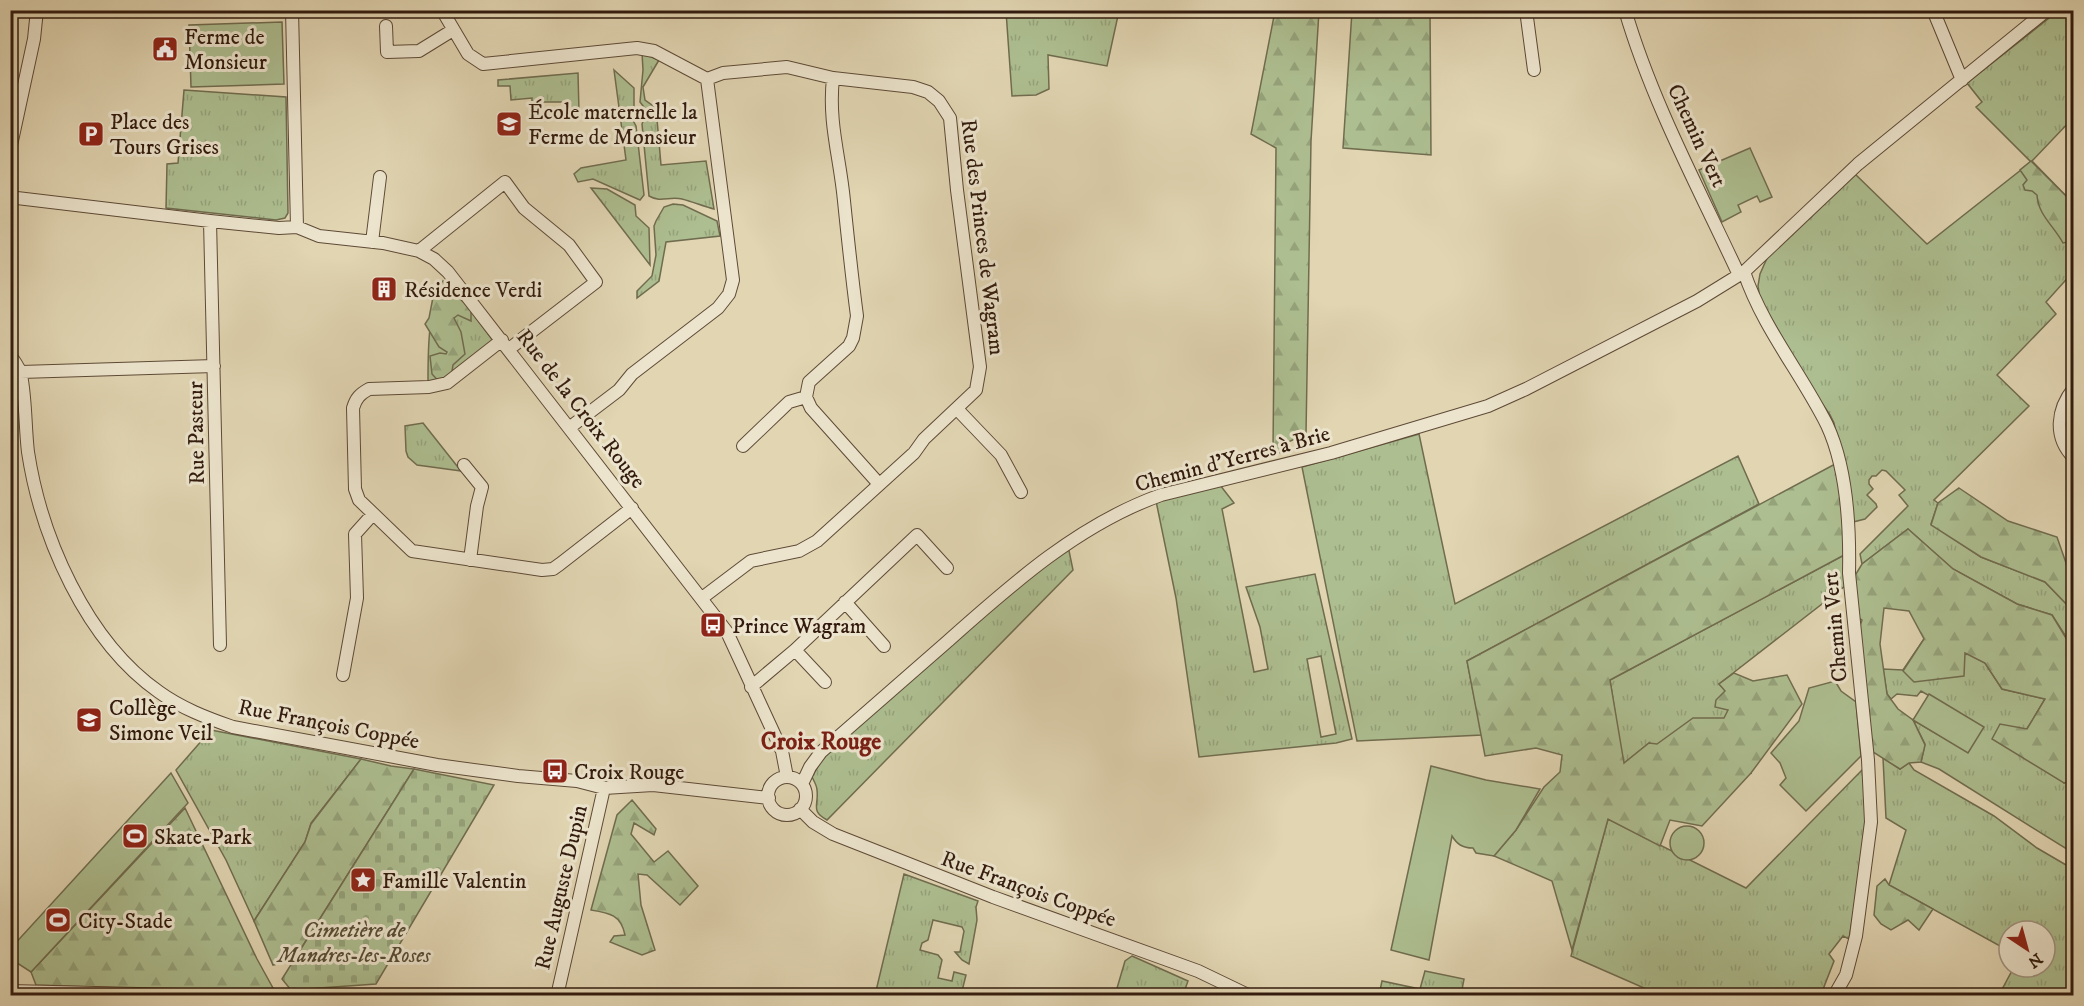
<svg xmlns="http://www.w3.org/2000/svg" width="2084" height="1006" font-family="'IM FELL DW Pica',serif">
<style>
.grass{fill:url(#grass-tufts);stroke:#706c4f;stroke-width:1.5;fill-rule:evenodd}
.forest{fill:url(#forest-firs);stroke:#706c4f;stroke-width:1.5}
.cemetery{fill:url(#cemetery-stones);stroke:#706c4f;stroke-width:1.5}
.garden{fill:#adbe90;stroke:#706c4f;stroke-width:1.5}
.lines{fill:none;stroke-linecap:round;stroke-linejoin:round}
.minor-casing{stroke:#5e4a37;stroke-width:14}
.minor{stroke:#ece4cd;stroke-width:12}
.labels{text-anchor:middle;stroke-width:6;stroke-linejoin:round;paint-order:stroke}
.poi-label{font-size:22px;fill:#321b0e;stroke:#ece4cd;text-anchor:start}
.street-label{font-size:22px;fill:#321b0e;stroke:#ece4cd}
.park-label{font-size:22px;font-style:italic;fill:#574c35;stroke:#ece4cd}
.neighbourhood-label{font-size:24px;font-weight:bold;fill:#7a1f14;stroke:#ece4cd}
</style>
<defs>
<pattern id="grass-tufts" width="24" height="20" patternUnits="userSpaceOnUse" patternTransform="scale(1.5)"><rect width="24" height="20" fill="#adbe90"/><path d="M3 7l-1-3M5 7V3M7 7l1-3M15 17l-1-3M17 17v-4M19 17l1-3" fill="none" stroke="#95a37b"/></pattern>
<pattern id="forest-firs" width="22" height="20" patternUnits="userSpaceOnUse" patternTransform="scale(1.5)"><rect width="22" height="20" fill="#adbe90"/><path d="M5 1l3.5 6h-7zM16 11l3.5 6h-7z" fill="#95a37b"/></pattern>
<pattern id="cemetery-stones" width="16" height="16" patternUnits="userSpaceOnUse" patternTransform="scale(1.5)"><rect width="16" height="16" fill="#adbe90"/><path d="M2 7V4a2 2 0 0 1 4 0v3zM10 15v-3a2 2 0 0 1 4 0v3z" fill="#95a37b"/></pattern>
</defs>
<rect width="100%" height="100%" fill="#e1d5b2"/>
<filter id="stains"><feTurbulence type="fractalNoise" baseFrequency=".00333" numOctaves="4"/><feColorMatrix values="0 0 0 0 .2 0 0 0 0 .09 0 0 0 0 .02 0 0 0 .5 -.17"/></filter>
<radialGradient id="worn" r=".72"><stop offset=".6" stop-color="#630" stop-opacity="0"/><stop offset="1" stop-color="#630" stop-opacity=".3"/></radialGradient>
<!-- grass -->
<path class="grass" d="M1006 11H1119L1107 66 1048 55 1049 89 1036 95 1012 96Z
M2058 11H2073V118L2032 161 2073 203V272L2046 302 2056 314 1997 375 2029 406 1934 500 1938 503 1931 524 1981 557 2045 582 2073 611V644L2070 643 2052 615 2017 604 1953 569 1908 529 1862 564 1860 554 1908 506 1899 495 1905 490 1886 471 1882 470 1876 476H1872L1869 480V484L1873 489 1867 495 1876 504 1877 507 1865 519 1853 522 1834 423 1830 415 1812 389 1760 299 1758 286 1760 274 1768 256 1854 173 1927 244 2031 162 1976 107 1982 102 1967 83Z
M642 53 659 60 643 87 645 100 656 108 661 165 706 161 714 209C703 206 693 202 682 199 669 196 661 203 649 196L642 124 647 111 640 102 643 70Z
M614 70 634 88V106L630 115 636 126 644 195 640 200 593 179 578 182 574 174 581 168 626 160Z
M578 73 579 112 569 113 568 102H536V107H532V98L511 100 510 86H498V80Z
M184 90 286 97 288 213 285 218 276 220 166 208 167 164 178 163Z
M591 188 607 189 635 205 636 216 649 228 650 265Z
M673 204 683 205 717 221 720 236 666 242 659 281 637 298V291L652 276 656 255 654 226 656 221 664 207Z
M443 281 463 307 467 305 494 342 444 380 428 381C428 346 428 313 443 281Z
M423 423 461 471 417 465 408 457 406 451 405 426Z
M1419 434 1455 604 1738 456 1759 504 1467 661 1482 735 1357 741 1302 467Z
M1220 485 1234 503 1222 509 1254 672 1268 669 1260 627 1246 587 1315 574 1352 739 1336 743 1199 757 1176 598 1156 501ZM1321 656 1336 734 1321 737 1307 659Z
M1068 546 1073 570 827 820C810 811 819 805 817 790 817 786 814 781 812 777L821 761 831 750 983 617Z
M1846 554 1845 586 1719 684 1726 691 1728 710 1751 773 1649 743 1623 764 1610 680Z
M1924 639 1965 652 1985 663 2002 689 2045 699 2027 729 2064 783 2073 780V853L1939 769 1921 762 1925 744 1913 720 1968 752 1983 727 1921 691 1917 696 1897 694 1891 699 1887 694 1883 669 1903 670Z
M211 730 361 759 311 823 305 842 254 921 226 860 176 770Z
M1883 758 1900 769 1909 763 1914 770 1994 816 2037 848 2073 869V995H1999L2014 967H2045V931H2009V951L1889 885 1906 830 1886 818Z
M1864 768 1866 827 1859 880 1849 939 1843 936 1829 954 1834 961 1822 992 1828 995H1660L1571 956 1608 819 1746 888Z
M904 874 978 901 976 907 977 920 969 964 962 960 955 952H960L964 931 962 927 933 920 928 940 922 943 920 950 938 955 942 960 938 978 952 981 954 972 966 975 962 991 965 995H875Z
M1132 956 1188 981 1183 995H1115L1125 961Z
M1425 971 1464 979 1461 995H1379L1382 981 1420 989Z"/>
<!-- forest -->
<path class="forest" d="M1275 11H1319L1311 141 1306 434 1288 442 1281 453 1273 450 1276 148 1251 134Z
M1352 11H1430L1431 155 1343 148Z
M2031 161 2073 203V241L2063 243C2054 226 2038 215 2037 195L2032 191 2025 190 2023 185 2027 180 2020 170Z
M443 288 458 297 471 309V321L458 315 454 318 461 332 465 354 453 365 450 384 443 386 432 374 430 356 440 353 446 354 447 352 439 347 425 324 429 318 434 292Z
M1837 463 1846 554 1610 680 1624 763 1649 743 1657 744 1693 718H1724L1728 710 1715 707 1716 700 1725 691 1719 684 1734 673 1753 681 1787 675 1802 704 1751 773 1702 826 1670 820 1660 846 1608 819 1572 950 1552 881 1494 856 1516 830 1544 787 1560 772 1562 755 1536 748 1485 756 1467 661Z
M1959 488 2008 521 2057 537 2073 583V611L2045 582 1981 557 1931 525 1938 503Z
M1908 529 1953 569 2017 604 2052 615 2069 643 2073 644V780L2064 783 1992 739 2000 724 2027 729 2045 699 2002 689 1985 663 1965 653 1964 676 1914 682 1903 671 1924 639 1909 611 1884 608 1880 644 1887 694 1898 709 1913 720 1925 745 1921 762 1909 763 1900 769 1873 752 1862 731 1853 646 1862 620 1848 611 1845 592 1862 564Z
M361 759 391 766 414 769 292 963 285 962 273 965 254 921 305 842 311 824Z
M632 800 656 829 654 835 634 823 631 834 654 862 668 851 698 886 680 905 647 875 638 874 641 905 655 950 642 955 610 942 614 936 625 935C621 915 610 913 591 910L617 815Z
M185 808 257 959 273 988 266 993 36 985 31 972Z
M1885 879 1889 885 1933 909 1919 930 1908 920 1891 930 1881 924 1874 915 1877 886Z"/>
<!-- cemetery -->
<path class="cemetery" d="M414 769 494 785 376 984 291 990 282 979Z"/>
<!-- garden -->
<path class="garden" d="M201 11H263L264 15 201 17Z
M282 22 284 84 191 87 189 25Z
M1750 148 1772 197 1760 202 1757 196 1738 205 1741 212 1722 222 1699 170Z
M1835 681 1841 691 1856 702 1861 756 1806 811 1780 785 1786 778 1780 763 1771 753 1799 721 1809 688Z
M1929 694 1984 727 1968 753 1913 720Z
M1431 766 1486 780 1540 789 1516 830 1494 856 1476 853 1473 848C1462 848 1457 844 1452 836L1429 960 1391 950Z
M171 773 188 803 31 972 11 959V948Z
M1670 843a17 17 0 1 1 34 0a17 17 0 1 1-34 0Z"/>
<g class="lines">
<defs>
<path id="minor" d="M292 10 297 227 319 236 383 243 419 251 434 259 448 272 727 632 782 751 787 777
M442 10 468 54 483 64 637 48 654 51 707 79 723 73 787 67 833 78 913 87 928 92 939 101 950 118 957 190 980 367 976 390 924 439 914 453 817 541 799 551 751 561 702 598
M1526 10 1534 70
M1625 10C1652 102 1699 189 1739 275
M1933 10 1962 80
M386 26 387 52 419 51 453 30
M10 150 34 39 37 10
M10 195 17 198 210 221 279 228 297 227
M210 221 220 645
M372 242 380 177
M419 251 505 182 524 208 569 245 596 282 509 349
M1744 272C1763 328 1801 373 1827 425 1847 468 1850 527 1849 573L1868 760 1871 822 1856 936 1846 975 1834 996
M502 340 447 383 429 387 369 389C360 394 356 398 353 408L355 489 359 500 412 551 542 570 553 569 560 564 632 508
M10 355C14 361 20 368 21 375 26 400 25 427 28 452 41 537 86 641 159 692 181 708 207 718 233 727L437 765 518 776 577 781 604 788 653 785 769 798
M21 372 214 366
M2074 388C2057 409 2053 437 2074 458
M806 397 811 408 879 484
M957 409 1001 455 1021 492
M569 428 619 390 632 374 718 308 729 294 733 280 707 79
M743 446 789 402 806 397 809 382 849 346 853 338 857 316C852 278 848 240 844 201 840 157 828 123 833 78
M464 465 482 487 477 506 470 560
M845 602 884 646
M795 650 825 682
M343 675 357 598 355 534 373 514
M751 687 795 650 917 535 947 568
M768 796a19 19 0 1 1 38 0a19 19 0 1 1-38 0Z
M802 784 810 767 821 752C863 715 906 678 948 641 1012 584 1079 524 1161 495L1331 453 1488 406 1526 389 1697 301 1744 272 1858 164 2047 10
M800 809 813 822 833 834 993 897 1198 971 1250 996
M10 991 223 996
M557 996 604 788"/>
</defs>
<!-- minor casing -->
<use href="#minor" class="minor-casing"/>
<!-- minor -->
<use href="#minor" class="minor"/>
</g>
<!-- icons -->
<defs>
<symbol id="civic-square" viewBox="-11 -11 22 22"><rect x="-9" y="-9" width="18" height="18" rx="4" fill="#8f2418" stroke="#ece4cd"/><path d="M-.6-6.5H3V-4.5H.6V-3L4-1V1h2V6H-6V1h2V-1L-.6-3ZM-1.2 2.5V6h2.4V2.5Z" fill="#fff"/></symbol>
<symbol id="school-square" viewBox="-11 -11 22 22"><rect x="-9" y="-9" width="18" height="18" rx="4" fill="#8f2418" stroke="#ece4cd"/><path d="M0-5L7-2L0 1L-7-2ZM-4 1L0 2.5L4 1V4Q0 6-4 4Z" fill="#fff"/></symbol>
<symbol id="parking-square" viewBox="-11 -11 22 22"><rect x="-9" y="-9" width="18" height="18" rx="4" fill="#8f2418" stroke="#ece4cd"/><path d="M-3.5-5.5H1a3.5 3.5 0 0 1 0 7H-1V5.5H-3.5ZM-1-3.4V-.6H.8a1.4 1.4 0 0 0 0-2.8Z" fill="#fff"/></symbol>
<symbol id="building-square" viewBox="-11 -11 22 22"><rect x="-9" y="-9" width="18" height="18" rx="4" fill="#8f2418" stroke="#ece4cd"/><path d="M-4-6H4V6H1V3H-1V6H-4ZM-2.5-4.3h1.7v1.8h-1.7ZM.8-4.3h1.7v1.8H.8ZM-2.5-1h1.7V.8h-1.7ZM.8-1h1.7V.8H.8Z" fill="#fff"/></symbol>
<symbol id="bus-square" viewBox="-11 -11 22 22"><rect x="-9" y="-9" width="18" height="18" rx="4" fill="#8f2418" stroke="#ece4cd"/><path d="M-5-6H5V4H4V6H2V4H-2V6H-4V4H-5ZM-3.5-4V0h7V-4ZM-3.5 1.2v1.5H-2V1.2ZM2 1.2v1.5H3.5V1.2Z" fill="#fff"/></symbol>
<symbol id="stadium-square" viewBox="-11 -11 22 22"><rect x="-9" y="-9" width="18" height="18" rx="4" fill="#8f2418" stroke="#ece4cd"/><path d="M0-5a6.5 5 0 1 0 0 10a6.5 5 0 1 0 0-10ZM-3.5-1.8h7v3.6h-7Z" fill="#fff"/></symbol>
<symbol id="sight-square" viewBox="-11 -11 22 22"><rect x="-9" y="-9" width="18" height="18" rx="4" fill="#8f2418" stroke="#ece4cd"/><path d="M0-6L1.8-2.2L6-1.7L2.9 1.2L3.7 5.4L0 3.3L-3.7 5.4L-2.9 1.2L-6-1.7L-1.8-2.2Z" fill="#fff"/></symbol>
</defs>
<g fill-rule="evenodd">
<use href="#civic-square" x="150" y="34" width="30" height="30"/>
<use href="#school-square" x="494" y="109" width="30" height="30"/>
<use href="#parking-square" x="76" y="119" width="30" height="30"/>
<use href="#building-square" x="369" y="274" width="30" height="30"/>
<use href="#bus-square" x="698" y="610" width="30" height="30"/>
<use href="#school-square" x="74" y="705" width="30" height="30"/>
<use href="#bus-square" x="540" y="756" width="30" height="30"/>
<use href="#stadium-square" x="120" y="821" width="30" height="30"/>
<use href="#sight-square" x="348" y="865" width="30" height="30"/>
<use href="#stadium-square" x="43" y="905" width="30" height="30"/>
</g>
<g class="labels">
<!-- poi labels -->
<g class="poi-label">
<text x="184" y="44">Ferme de<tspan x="184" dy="25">Monsieur</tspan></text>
<text x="528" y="119">École maternelle la<tspan x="528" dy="25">Ferme de Monsieur</tspan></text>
<text x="110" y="129">Place des<tspan x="110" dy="25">Tours Grises</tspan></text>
<text x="404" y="297">Résidence Verdi</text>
<text x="732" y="633">Prince Wagram</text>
<text x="109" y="715">Collège<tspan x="109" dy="25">Simone Veil</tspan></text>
<text x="574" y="779">Croix Rouge</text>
<text x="154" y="844">Skate-Park</text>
<text x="382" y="888">Famille Valentin</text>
<text x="78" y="928">City-Stade</text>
</g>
<!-- street labels -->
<g class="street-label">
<text transform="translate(1698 135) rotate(65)" y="8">Chemin Vert</text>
<text transform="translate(984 237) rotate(83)" y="8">Rue des Princes de Wagram</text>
<text transform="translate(582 408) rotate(52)" y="8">Rue de la Croix Rouge</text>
<text transform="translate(195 433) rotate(-91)" y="8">Rue Pasteur</text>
<text transform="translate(1232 458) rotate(-15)" y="8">Chemin d'Yerres à Brie</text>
<text transform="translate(1834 627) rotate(-95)" y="8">Chemin Vert</text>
<text transform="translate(329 723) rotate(11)" y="8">Rue François Coppée</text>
<text transform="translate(560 887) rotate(-77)" y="8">Rue Auguste Dupin</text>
<text transform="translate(1029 888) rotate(20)" y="8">Rue François Coppée</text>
</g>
<!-- park labels -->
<g class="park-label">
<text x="354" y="937">Cimetière de<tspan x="354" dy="25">Mandres-les-Roses</tspan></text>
</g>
<!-- neighbourhood labels -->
<g class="neighbourhood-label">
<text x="821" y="749">Croix Rouge</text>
</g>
</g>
<!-- margin -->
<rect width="2084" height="1006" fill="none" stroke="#e1d5b2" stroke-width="36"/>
<rect x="12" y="12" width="2060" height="982" fill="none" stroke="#321b0e" stroke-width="3"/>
<rect x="18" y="18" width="2048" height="970" fill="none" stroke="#321b0e" stroke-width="1.5"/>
<!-- north arrow -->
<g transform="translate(2027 949) rotate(144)"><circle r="28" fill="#ece4cd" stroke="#a29481" stroke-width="1.5"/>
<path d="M0-4.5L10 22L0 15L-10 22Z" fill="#8f2418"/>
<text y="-9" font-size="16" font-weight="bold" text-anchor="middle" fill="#321b0e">N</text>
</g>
<rect width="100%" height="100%" filter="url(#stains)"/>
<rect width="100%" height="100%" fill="url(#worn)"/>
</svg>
